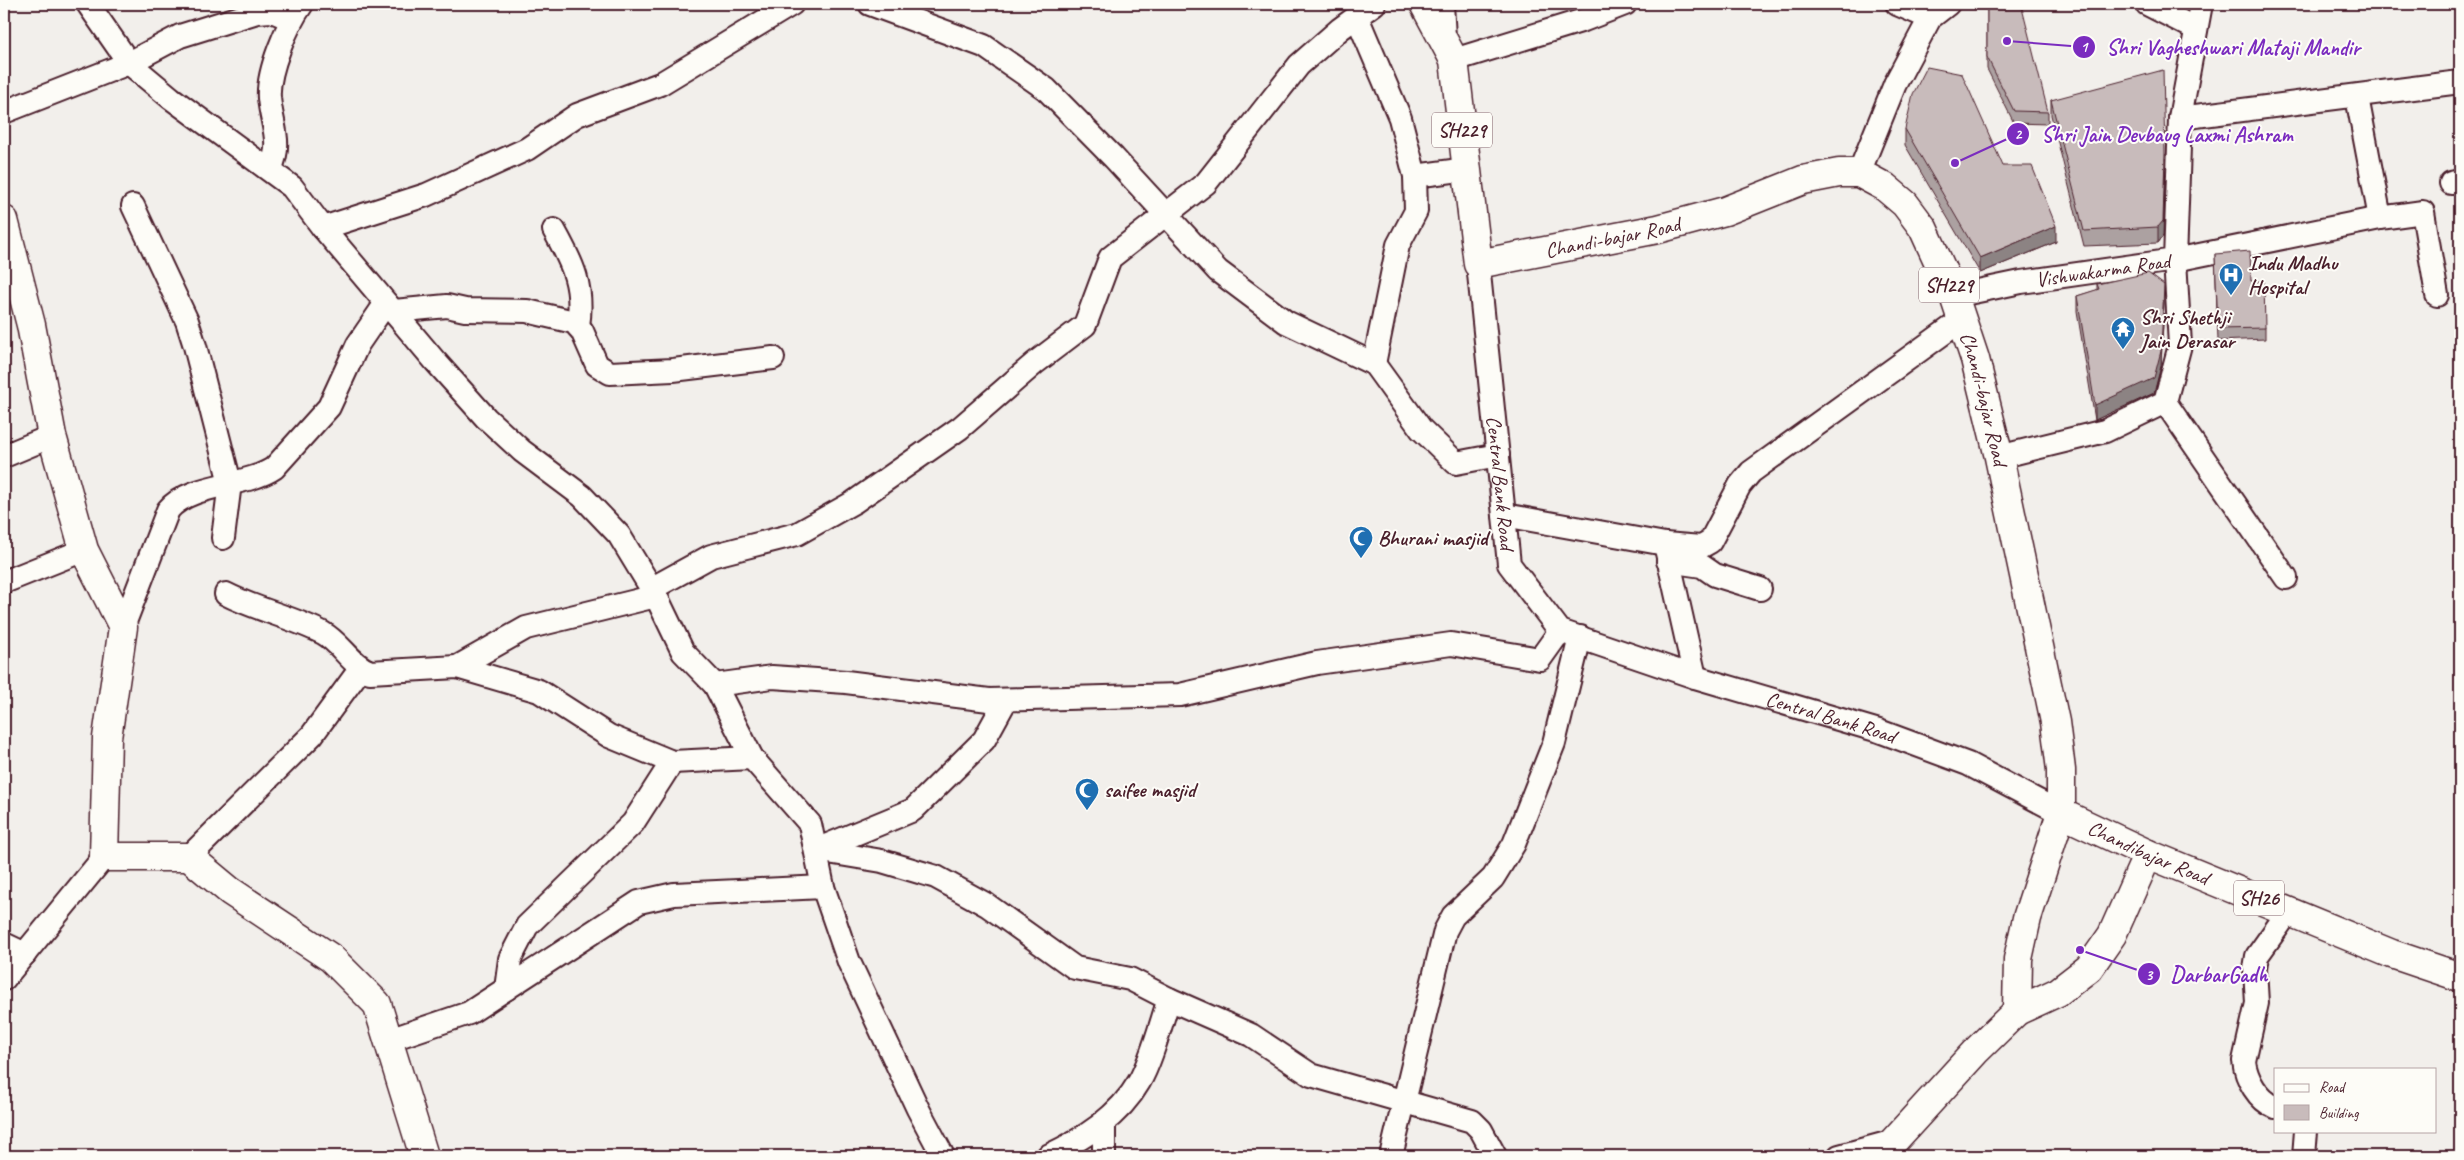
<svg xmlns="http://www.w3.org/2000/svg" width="2464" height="1160" font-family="Caveat,sans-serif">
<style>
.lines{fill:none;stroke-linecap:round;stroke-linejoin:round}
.street-casing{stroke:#4a1f2b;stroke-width:26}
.secondary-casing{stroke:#4a1f2b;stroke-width:31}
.primary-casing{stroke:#4a1f2b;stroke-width:31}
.street{stroke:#fdfcf7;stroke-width:22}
.secondary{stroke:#fdfcf7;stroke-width:28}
.primary{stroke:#fdfcf7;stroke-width:28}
.wall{fill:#aca1a1;stroke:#4a1f2b}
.shaded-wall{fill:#8c8383;stroke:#4a1f2b}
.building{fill:#c8bbbb;stroke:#4a1f2b}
.labels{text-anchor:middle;stroke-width:4;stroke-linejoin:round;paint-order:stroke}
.shield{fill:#fdfcf7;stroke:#806168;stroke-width:1}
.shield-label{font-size:20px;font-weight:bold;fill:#4a1f2b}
.street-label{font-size:21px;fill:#4a1f2b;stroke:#fdfcf7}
.poi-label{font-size:21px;font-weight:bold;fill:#4a1f2b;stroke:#fdfcf7;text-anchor:start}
.leader{fill:none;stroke:#7b2cbf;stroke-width:2}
.callout-dot{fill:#7b2cbf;stroke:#fdfcf7;stroke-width:2}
.mark-label{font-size:15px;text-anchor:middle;font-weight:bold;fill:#fff}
.callout-label{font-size:22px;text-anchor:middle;font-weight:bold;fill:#7b2cbf;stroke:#fdfcf7;stroke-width:4;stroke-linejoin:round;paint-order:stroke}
</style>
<rect width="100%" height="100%" fill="#f2efeb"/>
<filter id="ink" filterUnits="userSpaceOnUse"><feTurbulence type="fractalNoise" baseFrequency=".02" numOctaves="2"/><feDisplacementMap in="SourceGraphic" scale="10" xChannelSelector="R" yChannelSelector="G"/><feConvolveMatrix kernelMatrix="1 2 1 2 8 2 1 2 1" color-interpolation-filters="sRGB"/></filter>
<g filter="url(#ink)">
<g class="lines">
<defs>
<g id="street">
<path d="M88 4 129 63 171 98 292 187 323 228 435 361 486 418 522 451 582 496 619 535 656 596 683 652 715 685 752 758 810 824 823 887 849 962 918 1109 943 1156"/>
<path d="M870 4 984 46 1046 89 1114 158 1218 271 1286 322 1374 364 1421 429 1456 463 1498 455"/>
<path d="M1442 4 1444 37"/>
<path d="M1897 4 1930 18"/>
<path d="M2147 4 2196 29"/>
<path d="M1357 17 1400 118 1415 176 1416 211 1398 245 1374 364"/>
<path d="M1454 60 1584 20 1625 4"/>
<path d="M2357 97 2380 218 2423 212 2437 295"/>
<path d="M4 112 129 63 180 36 257 12 272 11 291 19"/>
<path d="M2180 118 2460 82"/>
<path d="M270 170C283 142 272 127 269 98 267 72 287 25 302 4"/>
<path d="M1859 173 1895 84 1930 18 1948 4"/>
<path d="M1415 176 1467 169"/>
<path d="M2451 183 2460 181"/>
<path d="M133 206 187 321 195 346 230 483 223 538"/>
<path d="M323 228 426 195 527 149 577 115 660 84 792 4"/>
<path d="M554 230C573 264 584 287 578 326"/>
<path id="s1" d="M1478 264 1509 564 1560 631 1695 677 1879 731 1968 764 2061 813"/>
<path id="s2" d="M1954 296 2021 282 2175 260 2180 118 2201 4"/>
<path d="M394 311 447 306 465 310 527 311 574 322 582 331 597 365 610 373 673 370 773 358"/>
<path d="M2165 402 2286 578"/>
<path d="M4 456 52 436"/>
<path d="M1999 457 2105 431 2165 402 2180 345 2175 260 2380 218"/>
<path d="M1504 515 1665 544 1701 547 1710 542 1740 485 1751 472 1963 319"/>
<path d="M1665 544 1695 677"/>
<path d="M1668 561 1702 566 1715 575 1760 589"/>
<path d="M4 582 84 550"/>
<path d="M651 589 711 556 797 534 854 502 960 428 1035 363 1085 325 1110 258 1206 183 1299 65 1340 29 1374 4"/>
<path d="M226 594C257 610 292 617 323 633 341 643 350 664 370 672L457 667 539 691 609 736 672 762 752 758"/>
<path d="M123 627 168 510C190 483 246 487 274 468L329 407 358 344 386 303"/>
<path d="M457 667 526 628 656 596"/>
<path d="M715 685 772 677 846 682 989 700 1180 695 1317 663 1451 644 1540 659 1560 631"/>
<path d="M816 850 882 861 936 877 987 905 1075 968 1130 979 1169 999 1251 1035 1311 1075 1472 1121 1481 1130 1495 1156"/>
<path d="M816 850 913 810 984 740 1006 700"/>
<path d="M189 857 312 735 361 668"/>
<path d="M4 944 25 954"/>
<path d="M4 979 104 857"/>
<path d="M506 989 510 959 527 926 633 823 672 762"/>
<path d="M389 1040 469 1013 639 902 674 894 823 887"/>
<path d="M2275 1107C2258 1100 2246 1079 2244 1061L2257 1003 2255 969 2257 956 2289 911"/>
<path d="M1104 1123V1156"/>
<path d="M1048 1156C1083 1139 1119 1117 1139 1082 1151 1062 1161 1023 1169 999"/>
<path d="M1391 1156 1445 931 1453 916 1493 878 1514 844 1554 743 1580 637"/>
<path d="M1839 1156 1894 1141"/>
<path d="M2304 1156 2306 1131"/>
</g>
<path id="secondary" d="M4 220 31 325 52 436 84 550 123 627 107 738 104 857H189L230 891 331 958 377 1004 424 1156"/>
<g id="primary">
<path id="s3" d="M1424 4 1454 60 1478 264 1658 229 1725 211 1803 180 1839 173H1859L1885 187 1905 204 1923 228 1954 296 1975 359 1999 457 2055 722 2061 770V813L2027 918 2018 959 2017 1011"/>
<path id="s4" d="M2061 813 2148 854 2392 954 2460 977"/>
<path d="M1880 1156 1975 1052 2017 1011 2058 992 2089 968 2112 935 2148 854"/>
</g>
</defs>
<!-- street casing -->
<use href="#street" class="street-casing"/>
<!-- secondary casing -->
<use href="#secondary" class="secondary-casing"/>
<!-- primary casing -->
<use href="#primary" class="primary-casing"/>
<!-- street -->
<use href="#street" class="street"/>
<!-- secondary -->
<use href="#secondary" class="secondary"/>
<!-- primary -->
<use href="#primary" class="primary"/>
</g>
<!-- wall -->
<path class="wall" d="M1987 4 2048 112V124L2014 123 1987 69Z
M2051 100 2165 169 2163 236 2158 243 2084 246 2051 115Z
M1905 129 2003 166 2056 242 1980 273 1905 145Z
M2215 254 2251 281 2265 328V339L2218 341Z
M2097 284 2164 300 2161 366 2154 393 2095 420 2077 311V296L2097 290Z"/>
<!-- shaded-wall -->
<path class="shaded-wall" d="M2165 154 2163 236 2158 243V227Z
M2056 226V242L1980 273V258Z
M2164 285V300L2161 366 2154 393 2095 420V405Z"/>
<!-- building -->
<path class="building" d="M1987 4H2021L2048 112 2014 111 1987 57Z
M1927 67 1962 74 2003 166H2032L2056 226 1980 258 1905 129 1913 94Z
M2163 70 2165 154 2163 221 2158 227 2084 231 2051 100Z
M2250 251 2251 281H2264L2265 328 2218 329 2215 254Z
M2148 273 2164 285 2161 351 2154 378 2095 405 2077 296 2099 289 2097 284Z"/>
</g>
<!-- icons -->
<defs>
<symbol id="hospital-pin" viewBox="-11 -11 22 30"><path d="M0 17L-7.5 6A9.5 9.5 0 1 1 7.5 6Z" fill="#1f6fb2" stroke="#fdfcf7"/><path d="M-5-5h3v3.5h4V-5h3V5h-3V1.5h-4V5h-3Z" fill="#fff"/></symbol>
<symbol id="temple-pin" viewBox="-11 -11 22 30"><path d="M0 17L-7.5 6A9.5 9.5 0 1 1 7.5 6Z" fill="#1f6fb2" stroke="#fdfcf7"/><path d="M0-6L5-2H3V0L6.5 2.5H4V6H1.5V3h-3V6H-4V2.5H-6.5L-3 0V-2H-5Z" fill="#fff"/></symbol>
<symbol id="mosque-pin" viewBox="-11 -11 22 30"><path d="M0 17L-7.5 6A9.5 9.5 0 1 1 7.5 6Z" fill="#1f6fb2" stroke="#fdfcf7"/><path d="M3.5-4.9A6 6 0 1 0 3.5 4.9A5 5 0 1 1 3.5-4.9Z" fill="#fff"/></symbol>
</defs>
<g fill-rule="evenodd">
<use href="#hospital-pin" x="2217" y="261" width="28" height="38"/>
<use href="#temple-pin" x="2109" y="315" width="28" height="38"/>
<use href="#mosque-pin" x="1347" y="524" width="28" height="38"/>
<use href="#mosque-pin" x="1073" y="776" width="28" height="38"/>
</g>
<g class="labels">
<!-- shield labels -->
<g class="shield">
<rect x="1432" y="112.5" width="60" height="35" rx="4"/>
<rect x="1919" y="267.5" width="60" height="35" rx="4"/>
<rect x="2234" y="880.5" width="50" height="35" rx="4"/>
</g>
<g class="shield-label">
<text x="1462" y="137">SH229</text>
<text x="1949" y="292">SH229</text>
<text x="2259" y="905">SH26</text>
</g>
<!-- street labels -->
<g class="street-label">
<text dy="7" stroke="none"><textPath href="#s3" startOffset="406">Chandi-bajar Road</textPath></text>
<text dy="7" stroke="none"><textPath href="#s2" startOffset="151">Vishwakarma Road</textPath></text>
<text dy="7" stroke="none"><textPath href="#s3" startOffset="930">Chandi-bajar Road</textPath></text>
<text dy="7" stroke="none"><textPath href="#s1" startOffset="220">Central Bank Road</textPath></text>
<text dy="7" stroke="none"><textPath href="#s1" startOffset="670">Central Bank Road</textPath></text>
<text dy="7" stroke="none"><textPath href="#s4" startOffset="96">Chandibajar Road</textPath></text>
</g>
<!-- poi labels -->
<g class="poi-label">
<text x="2248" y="270">Indu Madhu<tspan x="2248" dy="24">Hospital</tspan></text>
<text x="2140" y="324">Shri Shethji<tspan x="2140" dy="24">Jain Derasar</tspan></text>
<text x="1378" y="545">Bhurani masjid</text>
<text x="1104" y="797">saifee masjid</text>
</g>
</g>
<!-- callouts -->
<path class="leader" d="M2007 41L2084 47M1955 163L2018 134M2080 950L2149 974"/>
<g class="callout-dot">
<circle cx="2007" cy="41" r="5"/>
<circle cx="1955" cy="163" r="5"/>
<circle cx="2080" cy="950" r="5"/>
<circle cx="2084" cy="47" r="12"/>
<circle cx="2018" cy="134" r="12"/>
<circle cx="2149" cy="974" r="12"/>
</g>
<g class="mark-label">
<text x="2084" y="52">1</text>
<text x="2018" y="139">2</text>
<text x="2149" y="980">3</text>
</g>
<g class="callout-label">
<text x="2233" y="55">Shri Vagheshwari Mataji Mandir</text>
<text x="2167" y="142">Shri Jain Devbaug Laxmi Ashram</text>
<text x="2219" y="982">DarbarGadh</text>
</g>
<!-- margin -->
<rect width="2464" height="1160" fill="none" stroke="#fdfcf7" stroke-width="20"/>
<rect x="10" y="10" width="2444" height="1140" fill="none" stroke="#4a1f2b" stroke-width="2" filter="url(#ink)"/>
<!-- legend -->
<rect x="2274" y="1068" width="162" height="65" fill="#fdfcf7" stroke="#b5a4a5"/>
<rect x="2284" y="1084" width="25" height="8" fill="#fdfcf7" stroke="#b5a4a5"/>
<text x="2319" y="1092" font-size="15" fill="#4a1f2b">Road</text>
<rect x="2284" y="1105" width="25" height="15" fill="#c8bbbb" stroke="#b5a4a5"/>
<text x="2319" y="1118" font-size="15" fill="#4a1f2b">Building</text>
</svg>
